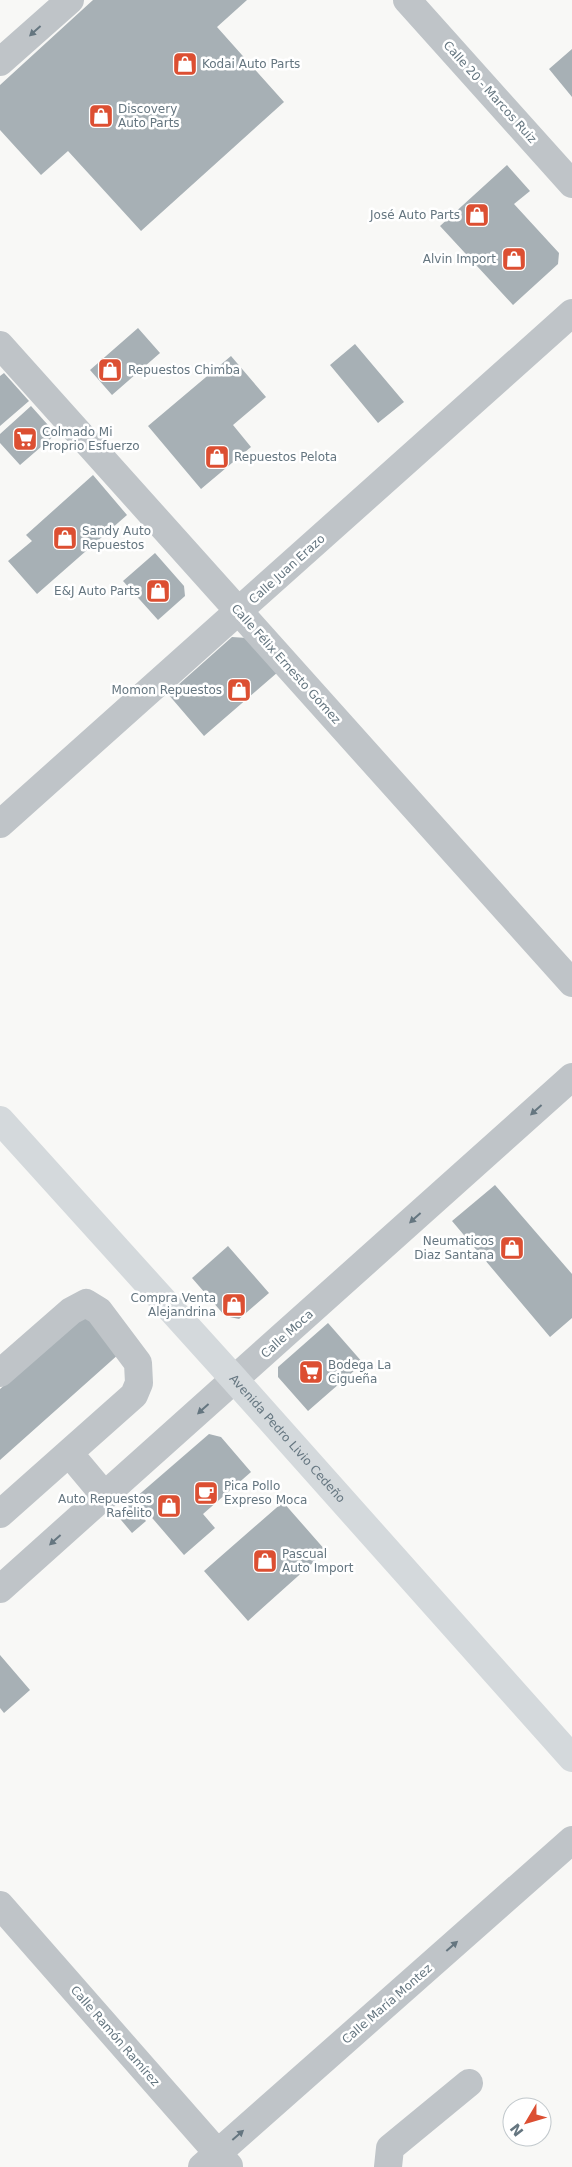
<svg xmlns="http://www.w3.org/2000/svg" width="572" height="2167" font-family="'DejaVu Sans',sans-serif">
<style>
.building{fill:#a7b0b5}
.lines{fill:none;stroke-linecap:round;stroke-linejoin:round}
.minor{stroke:#bfc4c8;stroke-width:28}
.major{stroke:#d4d9dc;stroke-width:28}
.oneway{fill:#657680}
.labels{text-anchor:middle;stroke-width:5;stroke-linejoin:round;paint-order:stroke}
.poi-label{font-size:12px;fill:#657680;stroke:#fff;text-anchor:start}
.street-label{font-size:12px;fill:#657680;stroke:#fff}
</style>
<rect width="100%" height="100%" fill="#f8f8f6"/>
<!-- building -->
<path class="building" d="M93 0H247L217 27 284 102 141 231 68 151 41 175 0 130V85Z
M572 49V97L549 69Z
M507 165 530 191 514 204 559 253 558 264 513 305 440 226Z
M138 328 160 353 112 395 90 370Z
M355 344 404 402 378 423 330 365Z
M231 356 266 397 233 425 251 447 201 489 148 426Z
M4 373 29 401 0 426V376Z
M31 406 56 434 20 465 0 443V434Z
M93 475 127 515 37 594 8 561 32 541 26 535Z
M155 553 184 586 185 596 158 620 123 581Z
M232 637 247 638 278 672 204 736 168 694Z
M495 1185 572 1274V1318L550 1337 452 1221Z
M228 1246 269 1293 239 1319 225 1316 192 1278Z
M85 1314 120 1353 0 1460V1389Z
M328 1323 363 1363 308 1411 278 1377V1367Z
M209 1434 221 1437 251 1472 203 1514 215 1528 184 1555 135 1498Z
M130 1502 146 1521 132 1533 116 1514Z
M283 1502 326 1551 248 1621 204 1571Z
M0 1655 30 1690 4 1713 0 1708Z"/>
<g class="lines">
<!-- minor -->
<path class="minor" d="M407 0 572 184
M0 62 70 0
M0 345 572 983
M0 824 572 313
M0 1373 71 1311 86 1303 99 1311 138 1363 139 1383 134 1395 0 1514
M69 1453 105 1496
M0 1589 572 1077
M0 1905 229 2166
M202 2167 572 1840
M388 2167 390 2148 469 2083"/>
<!-- major -->
<path class="major" id="s1" d="M0 1120 235 1380 572 1758"/>
</g>
<!-- one-way arrows -->
<defs><path id="oneway-solid" d="M-6-.8H1V-3.2L6.5 0L1 3.2V.8H-6Z" transform="scale(1.25)"/></defs>
<g class="oneway">
<use href="#oneway-solid" transform="translate(35 31) rotate(138)"/>
<use href="#oneway-solid" transform="translate(536 1110) rotate(138)"/>
<use href="#oneway-solid" transform="translate(415 1218) rotate(138)"/>
<use href="#oneway-solid" transform="translate(203 1409) rotate(138)"/>
<use href="#oneway-solid" transform="translate(55 1540) rotate(138)"/>
<use href="#oneway-solid" transform="translate(452 1946) rotate(-41)"/>
<use href="#oneway-solid" transform="translate(238 2135) rotate(-41)"/>
</g>
<!-- icons -->
<defs>
<symbol id="shop-square" viewBox="-11 -11 22 22"><rect x="-9" y="-9" width="18" height="18" rx="4" fill="#dc4f32" stroke="#fff"/><path d="M-5-2.5h2.3a2.7 3.5 0 0 1 5.4 0H5L5.5 6h-11ZM-1.5-2.5h3a1.5 2.3 0 0 0-3 0Z" fill="#fff"/></symbol>
<symbol id="supermarket-square" viewBox="-11 -11 22 22"><rect x="-9" y="-9" width="18" height="18" rx="4" fill="#dc4f32" stroke="#fff"/><path d="M-6-5.5h2.5l.6 2H6L4.5 2H-2.5L-4.4-4H-6ZM-1.5 3.2a1.3 1.3 0 1 0 .1 0ZM3 3.2a1.3 1.3 0 1 0 .1 0Z" fill="#fff"/></symbol>
<symbol id="cafe-square" viewBox="-11 -11 22 22"><rect x="-9" y="-9" width="18" height="18" rx="4" fill="#dc4f32" stroke="#fff"/><path d="M-5.5-4.5H6V0H3Q3 3.5 0 3.5H-2.5Q-5.5 3.5-5.5 0ZM3-3.2v2h1.7v-2ZM-6 4.5H4V6H-6Z" fill="#fff"/></symbol>
</defs>
<g fill-rule="evenodd">
<use href="#shop-square" x="171" y="50" width="28" height="28"/>
<use href="#shop-square" x="87" y="102" width="28" height="28"/>
<use href="#shop-square" x="463" y="201" width="28" height="28"/>
<use href="#shop-square" x="500" y="245" width="28" height="28"/>
<use href="#shop-square" x="96" y="356" width="28" height="28"/>
<use href="#supermarket-square" x="11" y="425" width="28" height="28"/>
<use href="#shop-square" x="203" y="443" width="28" height="28"/>
<use href="#shop-square" x="51" y="524" width="28" height="28"/>
<use href="#shop-square" x="144" y="577" width="28" height="28"/>
<use href="#shop-square" x="225" y="676" width="28" height="28"/>
<use href="#shop-square" x="498" y="1234" width="28" height="28"/>
<use href="#shop-square" x="220" y="1291" width="28" height="28"/>
<use href="#supermarket-square" x="297" y="1358" width="28" height="28"/>
<use href="#cafe-square" x="192" y="1479" width="28" height="28"/>
<use href="#shop-square" x="155" y="1492" width="28" height="28"/>
<use href="#shop-square" x="251" y="1547" width="28" height="28"/>
</g>
<g class="labels">
<!-- poi labels -->
<g class="poi-label">
<text x="202" y="68">Kodai Auto Parts</text>
<text x="118" y="113">Discovery<tspan x="118" dy="14">Auto Parts</tspan></text>
<text x="460" y="219" text-anchor="end">José Auto Parts</text>
<text x="496" y="263" text-anchor="end">Alvin Import</text>
<text x="128" y="374">Repuestos Chimba</text>
<text x="42" y="436">Colmado Mi<tspan x="42" dy="14">Proprio Esfuerzo</tspan></text>
<text x="234" y="461">Repuestos Pelota</text>
<text x="82" y="535">Sandy Auto<tspan x="82" dy="14">Repuestos</tspan></text>
<text x="140" y="595" text-anchor="end">E&amp;J Auto Parts</text>
<text x="222" y="694" text-anchor="end">Momon Repuestos</text>
<text x="494" y="1245" text-anchor="end">Neumaticos<tspan x="494" dy="14">Diaz Santana</tspan></text>
<text x="216" y="1302" text-anchor="end">Compra Venta<tspan x="216" dy="14">Alejandrina</tspan></text>
<text x="328" y="1369">Bodega La<tspan x="328" dy="14">Cigueña</tspan></text>
<text x="224" y="1490">Pica Pollo<tspan x="224" dy="14">Expreso Moca</tspan></text>
<text x="152" y="1503" text-anchor="end">Auto Repuestos<tspan x="152" dy="14">Rafelito</tspan></text>
<text x="282" y="1558">Pascual<tspan x="282" dy="14">Auto Import</tspan></text>
</g>
<!-- street labels -->
<g class="street-label">
<text transform="translate(490 92) rotate(48)" y="4">Calle 20 - Marcos Ruiz</text>
<text transform="translate(287 569) rotate(-42)" y="4">Calle Juan Erazo</text>
<text transform="translate(286 664) rotate(48)" y="4">Calle Félix Ernesto Gómez</text>
<text transform="translate(287 1334) rotate(-42)" y="4">Calle Moca</text>
<text dy="4" stroke="none"><textPath href="#s1" startOffset="429">Avenida Pedro Livio Cedeño</textPath></text>
<text transform="translate(387 2004) rotate(-41)" y="4">Calle María Montez</text>
<text transform="translate(115 2036) rotate(49)" y="4">Calle Ramón Ramírez</text>
</g>
</g>
<!-- north arrow -->
<g transform="translate(527 2122) rotate(232)"><circle r="24" fill="#ffffff" stroke="#c1c8cc"/>
<path d="M0-4L9 19L0 12L-9 19Z" fill="#dc4f32"/>
<text y="-8" font-size="14" font-weight="bold" text-anchor="middle" fill="#657680">N</text>
</g>
</svg>
